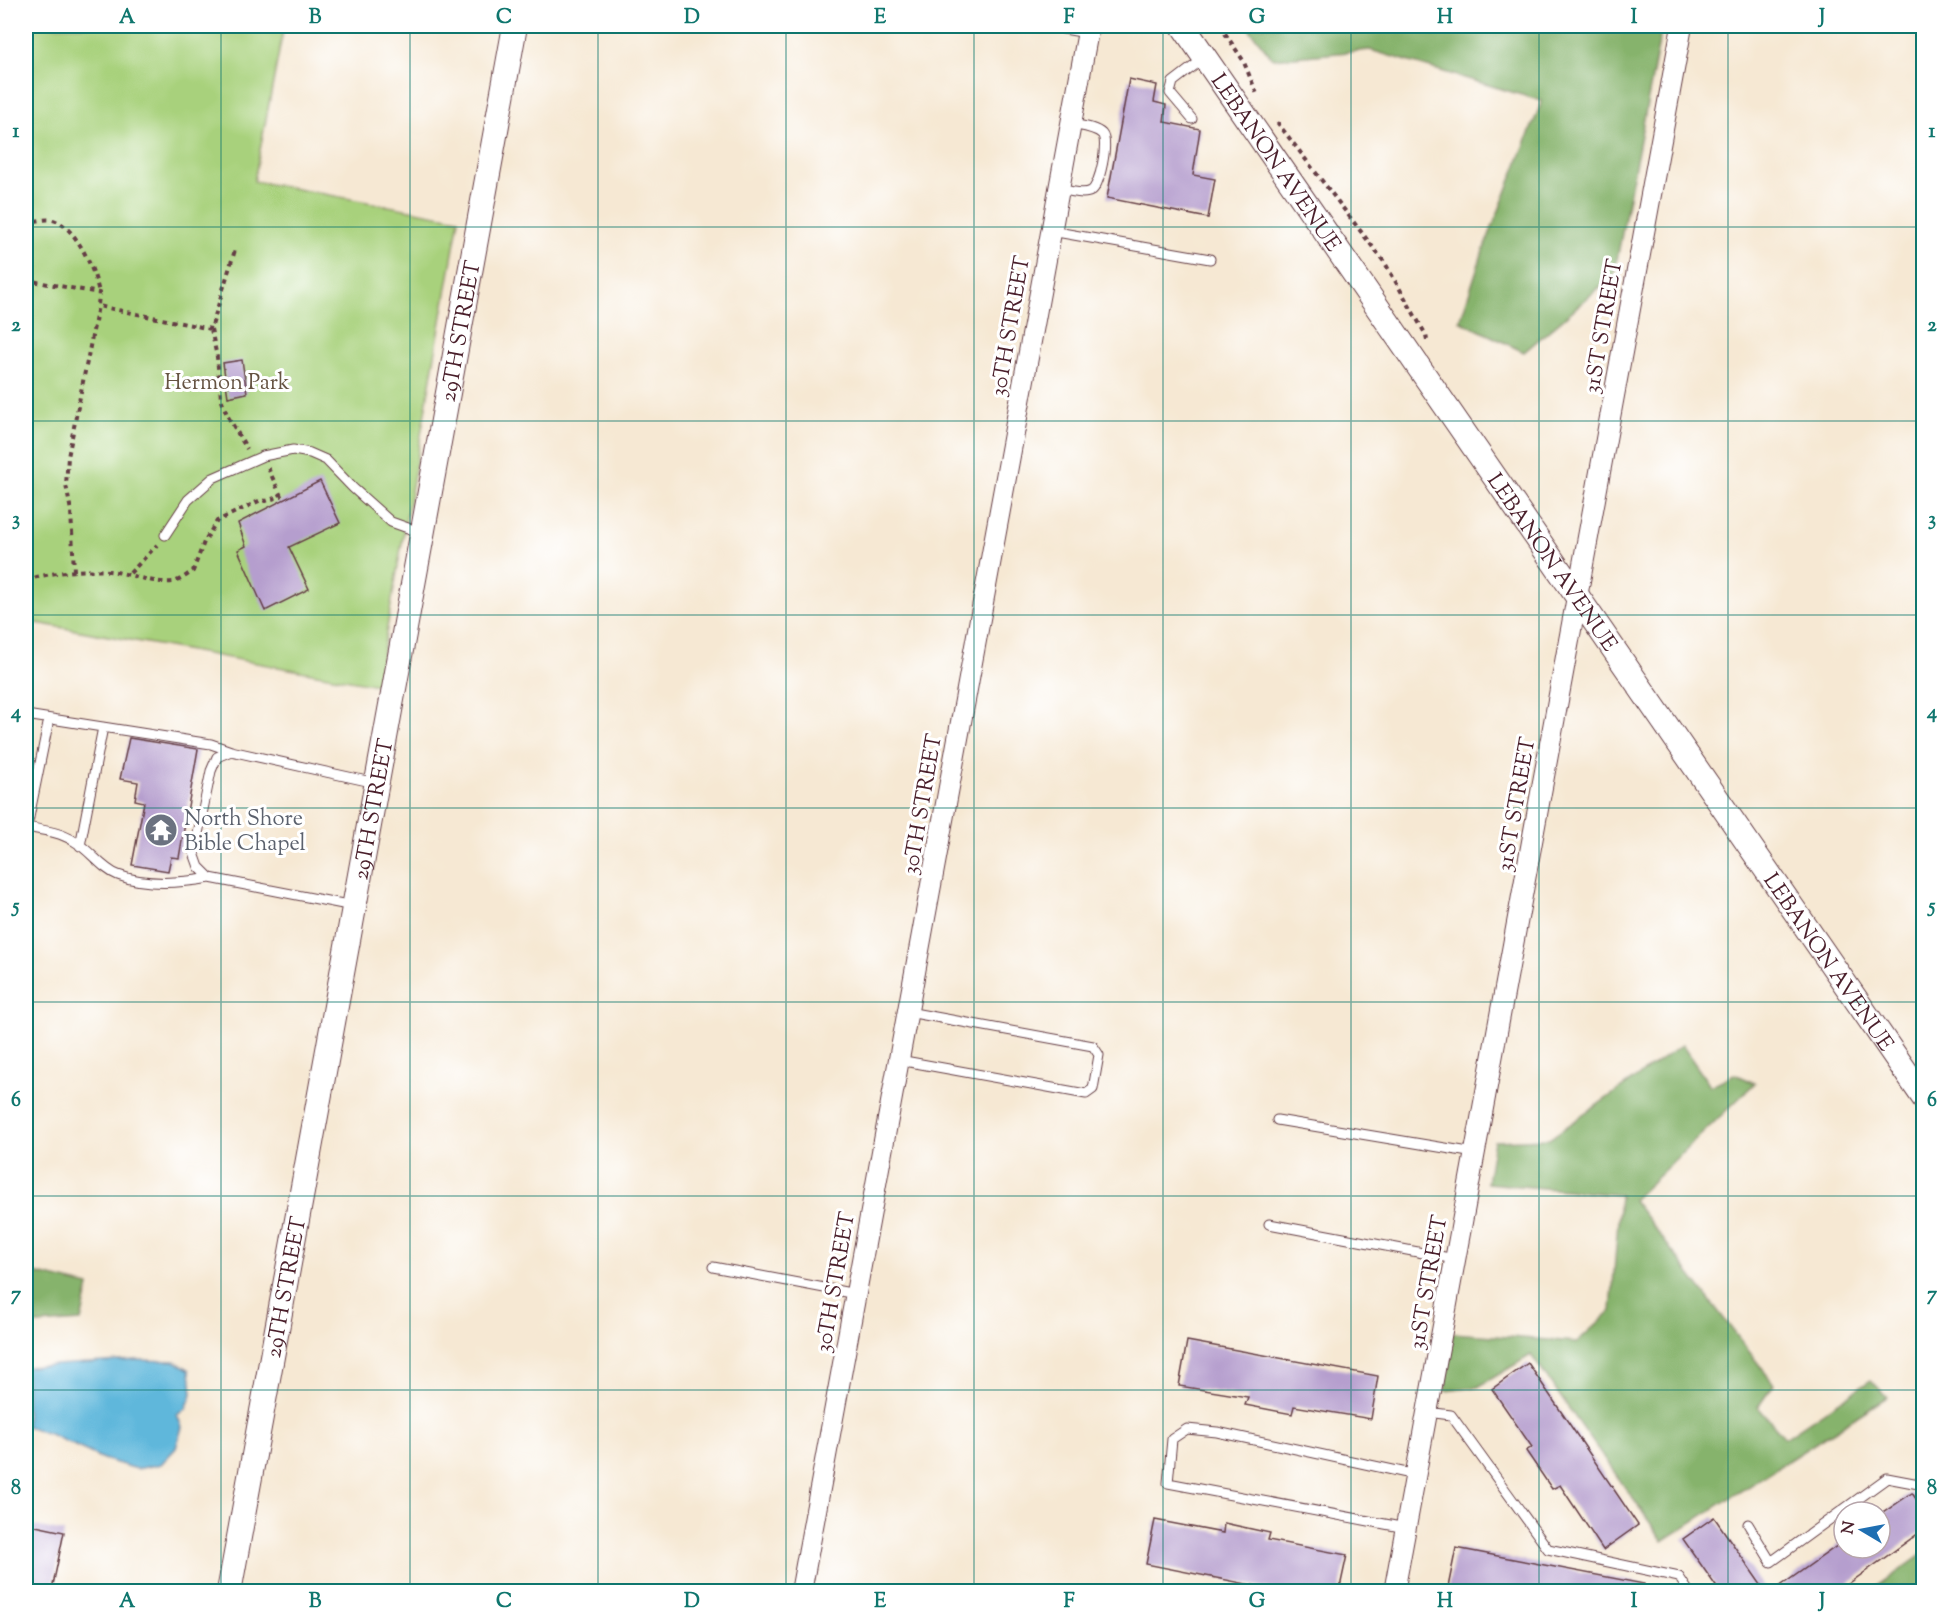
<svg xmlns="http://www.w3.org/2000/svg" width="1949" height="1617" font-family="'Sorts Mill Goudy',serif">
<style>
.green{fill:#a8d17c;stroke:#797854;stroke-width:1.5}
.forest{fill:#86b36c;stroke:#68694c;stroke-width:1.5}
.water{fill:#5eb7db;stroke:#546b83;stroke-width:1.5}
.building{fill:#b59ece}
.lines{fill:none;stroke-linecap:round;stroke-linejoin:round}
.service-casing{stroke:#643d44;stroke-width:11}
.minor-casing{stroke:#643d44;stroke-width:22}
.tertiary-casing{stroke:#643d44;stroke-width:26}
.path{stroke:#643d44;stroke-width:4;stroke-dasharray:4.5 4.5;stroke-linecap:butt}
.service{stroke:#fff;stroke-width:9}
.minor{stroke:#fff;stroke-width:20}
.tertiary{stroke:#fff;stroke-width:24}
.grid{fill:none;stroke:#0f766e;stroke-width:1.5;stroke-opacity:0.55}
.labels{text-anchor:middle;stroke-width:6;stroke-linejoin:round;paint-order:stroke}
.street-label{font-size:22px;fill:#4a1f2b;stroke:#fff}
.park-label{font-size:22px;fill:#665443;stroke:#fff}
.worship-label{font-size:22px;fill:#5b616d;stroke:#fff;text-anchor:start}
.neatline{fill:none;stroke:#0f766e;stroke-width:2}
.grid-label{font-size:20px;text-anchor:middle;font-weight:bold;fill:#0f766e}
</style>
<rect width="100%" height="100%" fill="#fff"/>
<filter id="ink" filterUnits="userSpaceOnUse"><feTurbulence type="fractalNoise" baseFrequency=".0167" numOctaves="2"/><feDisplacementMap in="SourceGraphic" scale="12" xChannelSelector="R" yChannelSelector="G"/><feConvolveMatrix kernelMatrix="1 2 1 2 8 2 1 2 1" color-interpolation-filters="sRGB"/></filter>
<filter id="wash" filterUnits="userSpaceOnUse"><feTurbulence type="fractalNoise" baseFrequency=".008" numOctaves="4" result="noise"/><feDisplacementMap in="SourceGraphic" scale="24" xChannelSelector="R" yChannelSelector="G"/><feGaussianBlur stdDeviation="1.35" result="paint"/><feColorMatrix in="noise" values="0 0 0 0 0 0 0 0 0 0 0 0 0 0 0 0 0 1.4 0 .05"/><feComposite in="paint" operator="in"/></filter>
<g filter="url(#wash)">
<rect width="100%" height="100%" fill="#f6e8d3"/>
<!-- green -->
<path class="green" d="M26 26H284L254 181 459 219 377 685 26 621Z"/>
<!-- forest -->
<path class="forest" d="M1247 26H1662L1614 275 1524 352 1460 321 1483 251 1542 101 1370 50 1273 59Z
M1682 1045 1710 1086 1734 1074 1755 1083 1633 1200 1774 1384 1758 1407 1785 1438 1871 1380 1887 1397 1663 1541 1531 1355 1478 1387 1446 1391 1453 1333 1577 1342 1611 1311 1620 1195 1487 1183 1494 1141 1549 1139Z
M26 1271 89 1286 81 1321 26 1325Z
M1923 1554V1591H1871Z"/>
<!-- water -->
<path class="water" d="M136 1360 175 1361 190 1370 192 1394 186 1409 177 1415 182 1427 176 1448 161 1464 137 1469 103 1459 52 1435 26 1426V1367Z"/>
<g id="blocks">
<!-- building -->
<path class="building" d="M1129 79 1157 85 1154 102 1166 105 1164 122 1200 129 1193 175 1215 179 1208 218 1107 198Z
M242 360 247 393 228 397 223 363Z
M320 481 340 523 289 547 309 589 265 611 238 550 246 546 238 523Z
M129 738 198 749 179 858 171 857 168 871 132 865 144 802 135 800 138 782 120 779Z
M1187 1341 1378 1376 1371 1419 1294 1406 1292 1414 1245 1405 1248 1397 1179 1386Z
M1528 1363 1638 1525 1603 1550 1560 1485 1552 1489 1526 1451 1532 1447 1492 1389Z
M1912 1493 1923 1509V1530L1837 1592H1772L1844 1541V1548H1880V1515Z
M1714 1517 1766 1592H1720L1683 1539Z
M1155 1520 1223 1533 1224 1523 1270 1533 1268 1540 1347 1555 1339 1592H1287L1146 1564Z
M26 1524 64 1532 52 1590 26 1585Z
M1456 1548 1644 1584 1643 1592H1447Z"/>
</g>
</g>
<g filter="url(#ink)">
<use href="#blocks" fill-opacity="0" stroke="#643d44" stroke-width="1.5"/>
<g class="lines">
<defs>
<path id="service" d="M1047 26 1087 33
M1192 119 1170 93 1173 82 1203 59
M1059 189C1068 190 1083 196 1091 191 1100 186 1109 142 1102 134 1095 127 1080 126 1071 124
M1051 231 1210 259
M165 535 188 500 213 478 263 456 293 450 310 453 326 460 353 488 391 522 422 533
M26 715 211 744 231 751
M26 827C42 830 60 832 74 841 90 850 102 869 118 875 146 886 181 883 210 878
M27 827 49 719
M80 846 103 727
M353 906 210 878 199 867 194 853 211 771 217 757 231 751 376 783
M899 1060 1086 1094 1093 1089 1099 1055 1093 1046 908 1012
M1277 1120 1475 1153
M1269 1224 1455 1259
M713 1267 856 1294
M1427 1412 1451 1415 1548 1549 1679 1577 1689 1592
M1748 1524 1771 1562 1887 1478 1924 1485
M1406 1528 1168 1483 1172 1439 1187 1429 1217 1432 1416 1475"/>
<path id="minor" d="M801 1592 1089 26
M1394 1592 1682 26"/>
<g id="tertiary">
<path id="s1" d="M1183 26 1924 1098"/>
<path id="s2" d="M229 1592 515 26"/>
</g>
</defs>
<!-- service casing -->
<use href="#service" class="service-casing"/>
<!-- minor casing -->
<use href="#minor" class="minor-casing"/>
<!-- tertiary casing -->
<use href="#tertiary" class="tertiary-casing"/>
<!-- path -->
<path class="path" d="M1220 26 1243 60 1257 94
M1277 122 1385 263 1426 335 1427 340
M26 222C35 222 44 218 53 220 76 226 95 271 99 293
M26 280 99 293 98 306 211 329 235 250
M211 329 217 357 221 398 227 415 247 449
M74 571 71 511 66 485 68 457 98 306
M130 573 157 545
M26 580C53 572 81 569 109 571 130 573 151 584 173 582 179 581 187 575 193 571L204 542 217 521 261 500 266 501 281 496 268 468"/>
<!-- service -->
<use href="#service" class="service"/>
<!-- minor -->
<use href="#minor" class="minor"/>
<!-- tertiary -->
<use href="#tertiary" class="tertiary"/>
</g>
</g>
<!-- grid -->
<path class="grid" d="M221 26V1592M410 26V1592M598 26V1592M786 26V1592M974 26V1592M1163 26V1592M1351 26V1592M1539 26V1592M1728 26V1592M26 227H1924M26 421H1924M26 615H1924M26 808H1924M26 1002H1924M26 1196H1924M26 1390H1924"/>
<!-- icons -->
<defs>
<symbol id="temple-disc" viewBox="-11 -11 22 22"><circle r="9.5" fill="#6b7280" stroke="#fff"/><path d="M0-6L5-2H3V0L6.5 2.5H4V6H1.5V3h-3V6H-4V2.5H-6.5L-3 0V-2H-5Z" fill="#fff"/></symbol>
</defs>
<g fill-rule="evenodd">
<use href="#temple-disc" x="142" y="811" width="38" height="38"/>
</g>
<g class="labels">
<!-- street labels -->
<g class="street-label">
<text dy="8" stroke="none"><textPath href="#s1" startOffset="165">LEBANON AVENUE</textPath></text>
<text transform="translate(1009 326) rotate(-80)" y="8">30TH STREET</text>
<text transform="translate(1602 326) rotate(-80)" y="8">31ST STREET</text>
<text dy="8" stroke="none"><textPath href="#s2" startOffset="1282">29TH STREET</textPath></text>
<text dy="8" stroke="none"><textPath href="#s1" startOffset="651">LEBANON AVENUE</textPath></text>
<text transform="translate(921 804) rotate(-80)" y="8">30TH STREET</text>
<text transform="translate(1515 804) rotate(-80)" y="8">31ST STREET</text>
<text dy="8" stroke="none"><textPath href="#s2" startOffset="796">29TH STREET</textPath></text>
<text dy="8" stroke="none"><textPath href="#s1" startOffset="1137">LEBANON AVENUE</textPath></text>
<text transform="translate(834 1282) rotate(-80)" y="8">30TH STREET</text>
<text transform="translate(1427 1282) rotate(-80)" y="8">31ST STREET</text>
<text dy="8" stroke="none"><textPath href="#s2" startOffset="310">29TH STREET</textPath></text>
</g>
<!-- park labels -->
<g class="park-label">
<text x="227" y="389">Hermon Park</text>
</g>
<!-- worship labels -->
<g class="worship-label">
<text x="184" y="825">North Shore<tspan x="184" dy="25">Bible Chapel</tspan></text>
</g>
</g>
<!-- margin -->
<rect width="1949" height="1617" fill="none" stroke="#fff" stroke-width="66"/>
<!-- north arrow -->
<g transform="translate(1862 1530) rotate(280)"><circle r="28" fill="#ffffff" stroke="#b7a5aa" stroke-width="1.5"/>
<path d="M0-4.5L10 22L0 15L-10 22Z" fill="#1f6fb2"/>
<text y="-9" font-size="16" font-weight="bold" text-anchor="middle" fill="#4a1f2b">N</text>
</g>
<rect x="33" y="33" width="1883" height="1551" class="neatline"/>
<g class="grid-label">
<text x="127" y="23">A</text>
<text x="315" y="23">B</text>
<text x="504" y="23">C</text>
<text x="692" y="23">D</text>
<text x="880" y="23">E</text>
<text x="1069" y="23">F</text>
<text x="1257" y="23">G</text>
<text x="1445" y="23">H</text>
<text x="1634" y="23">I</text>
<text x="1822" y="23">J</text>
<text x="16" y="137">1</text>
<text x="1932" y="137">1</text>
<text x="16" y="331">2</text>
<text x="1932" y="331">2</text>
<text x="16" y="525">3</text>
<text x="1932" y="525">3</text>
<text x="16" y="718">4</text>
<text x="1932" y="718">4</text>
<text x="16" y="912">5</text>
<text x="1932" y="912">5</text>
<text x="16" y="1106">6</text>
<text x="1932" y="1106">6</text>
<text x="16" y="1300">7</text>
<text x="1932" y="1300">7</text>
<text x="16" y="1494">8</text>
<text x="1932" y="1494">8</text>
<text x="127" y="1607">A</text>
<text x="315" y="1607">B</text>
<text x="504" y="1607">C</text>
<text x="692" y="1607">D</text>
<text x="880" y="1607">E</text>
<text x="1069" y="1607">F</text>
<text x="1257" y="1607">G</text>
<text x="1445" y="1607">H</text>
<text x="1634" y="1607">I</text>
<text x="1822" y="1607">J</text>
</g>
</svg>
